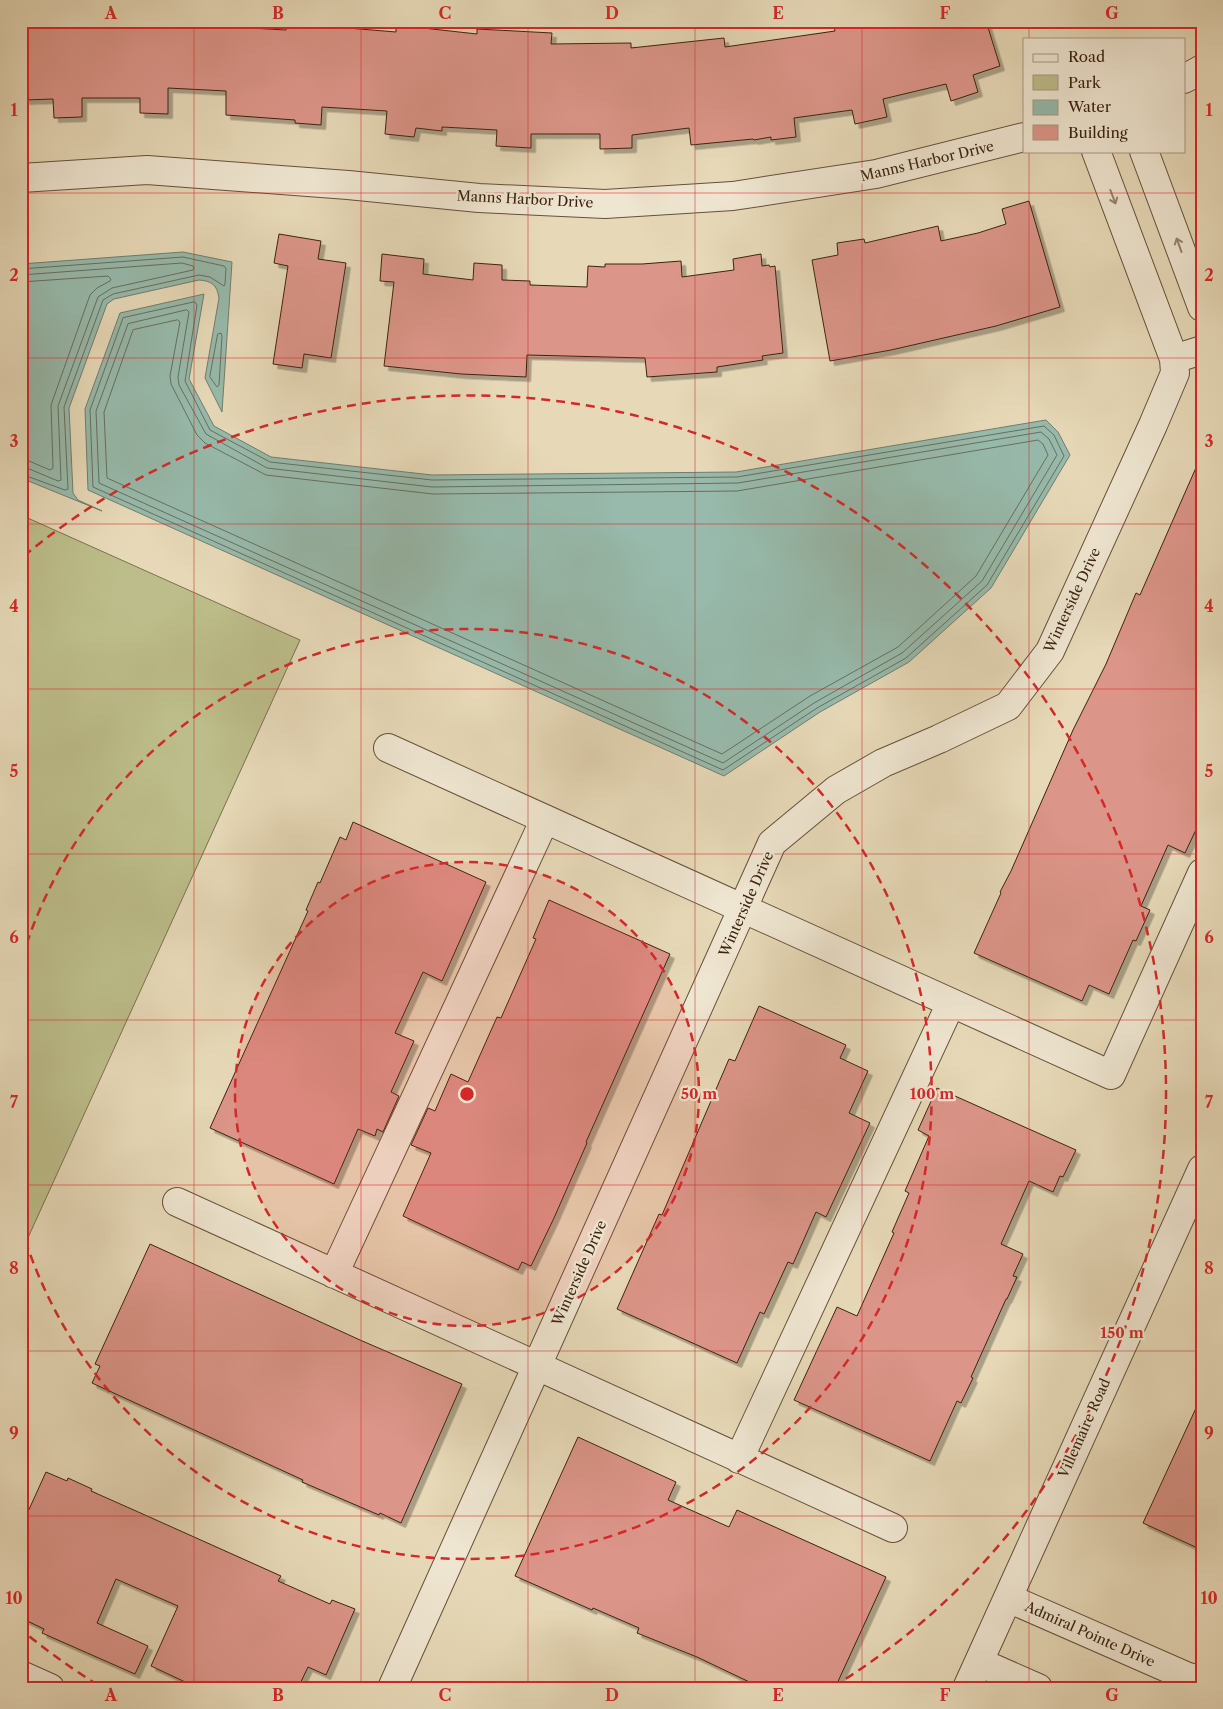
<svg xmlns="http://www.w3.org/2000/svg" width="1223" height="1709" font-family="'Libre Caslon Text',serif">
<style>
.green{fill:#bcbd8a;stroke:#7c704d}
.water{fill:#97baac;stroke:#727d6e}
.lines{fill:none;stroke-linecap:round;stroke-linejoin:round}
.shore{stroke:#696e5e;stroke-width:1}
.building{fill:#dc9589;stroke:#3b2210;filter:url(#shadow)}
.minor-casing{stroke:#66503a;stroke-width:30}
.minor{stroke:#efe6d1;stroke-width:28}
.oneway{stroke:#958470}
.grid{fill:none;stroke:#d62828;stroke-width:1;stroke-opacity:0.55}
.ring{fill:none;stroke:#d62828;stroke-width:2.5;stroke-dasharray:9 6}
.labels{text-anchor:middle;stroke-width:4.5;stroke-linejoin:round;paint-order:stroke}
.street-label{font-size:14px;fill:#3b2210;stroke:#efe6d1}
.centre{fill:#d62828;stroke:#efe6d1;stroke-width:2.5}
.ring-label{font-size:15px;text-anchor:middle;font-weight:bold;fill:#d62828;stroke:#efe6d1;stroke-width:4.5;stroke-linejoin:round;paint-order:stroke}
.neatline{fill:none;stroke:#d62828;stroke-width:2}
.grid-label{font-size:16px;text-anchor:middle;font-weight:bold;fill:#d62828}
</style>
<defs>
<filter id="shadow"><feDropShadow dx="4.5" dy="4.5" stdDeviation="0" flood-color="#0004"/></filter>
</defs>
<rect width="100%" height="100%" fill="#e7d9b8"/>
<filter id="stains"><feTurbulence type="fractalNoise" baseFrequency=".004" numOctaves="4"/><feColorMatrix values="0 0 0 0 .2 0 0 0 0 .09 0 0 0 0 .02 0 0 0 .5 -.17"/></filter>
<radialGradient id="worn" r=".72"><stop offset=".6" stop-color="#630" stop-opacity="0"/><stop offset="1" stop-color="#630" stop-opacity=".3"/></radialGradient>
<!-- green -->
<path class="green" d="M21 515 300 640 21 1253Z"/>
<!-- water -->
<path class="water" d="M183 252 232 262 222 412 205 378 219 298C217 285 212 281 199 280L114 299 107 304 69 408 73 493 78 500 102 511 21 478V264Z
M204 294 189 379 214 426 271 457 432 475 736 472 1046 420 1058 432 1070 455 991 588 909 662 820 712 724 776 88 490 85 409 120 313Z"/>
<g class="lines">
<!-- shore -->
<path class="shore" d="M21 269 183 257 224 266 226 268 225 284 224 286 210 277 199 275 113 294 103 300 64 407 68 489 65 490 21 474
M21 275 182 263 193 266 194 268 193 270 112 288 98 297 58 406 61 480 58 481 27 468 21 467
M21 282 108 276 111 279 110 281 97 288 90 295 51 405 53 468 50 470 29 461 21 460
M195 302 197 305 185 381 210 430 270 462 432 480 737 477 1044 426 1054 435 1064 456 987 585 906 658 817 708 723 770 93 487 90 410 123 318Z
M187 310 189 312 178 377 179 385 206 434 267 468 432 487 738 483 1041 432 1049 439 1057 455 982 581 902 653 814 703 723 763 99 483 96 411 128 324Z
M178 320 180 322 170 376 171 384 197 435 205 443 266 475 433 494 737 491 1038 440 1043 444 1048 455 976 576 898 647 810 696 722 754 107 478 104 412 133 330Z
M218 334 221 333 222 336 219 385 217 387 210 377Z"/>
</g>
<!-- building -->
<path class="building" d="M24 21H235L234 27 286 30 287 23 396 32V25L477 34V29L552 33 551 44 631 43V48L724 38 725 47 835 31 833 21H986L1000 66 973 75 978 92 951 101 946 84 883 99 887 117 855 124 852 110 794 118 796 137 771 140V137L754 140 753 139 691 145 689 128 632 135V148L600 149V134H531V148L496 146 497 130 442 127V131L416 128 414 137 385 134 387 111 322 107 321 125 295 123V120L226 115V91L168 88V114L140 113V98H82V117L54 118 53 99 25 100Z
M1029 201 1060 307 996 326 891 350 830 361 812 260 838 255 837 243 864 239 865 243 938 226 941 241 978 233 1006 224 1002 209Z
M279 234 321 241 318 259 346 263 331 358 304 354 302 368 273 364 288 266 274 263Z
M382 254 424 259 423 274 473 280 474 263 502 265V280L530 281V285L587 287 588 266 605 267V264H642L681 261 682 277 734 270 733 259 761 254 762 266 769 265 770 267 775 266 783 353 762 356 763 360 717 367V372L647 377 645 358 527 355 526 377 461 374 384 366 394 282 380 281Z
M1202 454V817L1185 853 1168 845 1141 906 1150 910 1136 941 1133 940 1109 994 1089 985 1082 1001 974 953 1001 893 1000 892 1011 871 1073 730 1106 664 1136 593 1140 595Z
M353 822 486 882 442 981 423 972 395 1033 414 1041 391 1092 399 1096 383 1132 377 1129 375 1136 358 1129 334 1184 210 1128 308 911 306 910 318 882 320 883 340 837 346 840Z
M549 900 670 954 586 1142 587 1143 554 1218 531 1266 522 1262 518 1270 403 1216 431 1153 411 1145 428 1108 435 1111 451 1074 468 1082 497 1017 501 1018 536 939 533 938Z
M759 1006 846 1045 840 1058 868 1071 849 1113 870 1123 826 1217 816 1212 793 1264 788 1262 764 1314 760 1312 737 1363 617 1309 659 1214 662 1215 729 1059 735 1061Z
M937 1088 1076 1150 1063 1177 1060 1176 1053 1192 1029 1181 1001 1244 1023 1254 1013 1276 1017 1277 1007 1299H1006L971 1377 973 1378 961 1403 957 1401 930 1461 794 1400 837 1307 857 1316 894 1233 892 1232 909 1193 905 1191 929 1136 918 1130Z
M150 1244 360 1340 462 1384 401 1523 380 1513 379 1515 302 1482 303 1480 92 1383 100 1366 95 1364Z
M1202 1395V1550L1143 1523Z
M578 1437 676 1482 668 1500 729 1527 737 1510 886 1577 835 1688H762L697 1657 637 1633 639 1628 593 1608 592 1610 515 1576Z
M46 1472 67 1481 68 1478 92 1489 91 1491 145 1515 281 1576 278 1581 330 1604 332 1600 355 1609 326 1675 308 1667 298 1688H198L151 1666 178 1606 116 1579 97 1623 148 1646 135 1674 42 1633 44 1629 21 1618V1527Z"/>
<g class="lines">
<defs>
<path id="minor" d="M1184 79 1202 69
M1144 151 1202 307
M21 178 147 170 348 185 479 198 605 204 733 196 876 174 1024 137
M1174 359 1202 350
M388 748 1111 1075 1202 873
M177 1202 893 1528
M334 1274 545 819
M739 1459 951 1003
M1008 1598 1188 1677 1202 1680
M979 1662 1038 1688
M21 1675 50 1688
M392 1688 772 843 836 790 883 763 939 739 1008 706 1050 651 1153 425 1175 373 1174 359 1096 151
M967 1688 1202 1169"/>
</defs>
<!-- minor casing -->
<use href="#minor" class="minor-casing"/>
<!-- minor -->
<use href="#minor" class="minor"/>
</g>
<!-- one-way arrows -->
<defs><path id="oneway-shaft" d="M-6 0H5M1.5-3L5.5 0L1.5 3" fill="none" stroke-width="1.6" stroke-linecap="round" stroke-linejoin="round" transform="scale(1.25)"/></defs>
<g class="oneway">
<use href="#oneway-shaft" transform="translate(1113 197) rotate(69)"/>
<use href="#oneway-shaft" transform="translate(1179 245) rotate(-110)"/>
</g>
<!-- grid -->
<path class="grid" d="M194 21V1688M361 21V1688M528 21V1688M695 21V1688M862 21V1688M1029 21V39M1029 151V1688M21 193H1202M21 358H1202M21 524H1202M21 689H1202M21 854H1202M21 1020H1202M21 1185H1202M21 1351H1202M21 1516H1202"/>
<!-- distance rings -->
<circle cx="467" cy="1094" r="232" fill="#d62828" fill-opacity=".12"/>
<g class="ring">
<circle cx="467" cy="1094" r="232"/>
<path d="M22 958A465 465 0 1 1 22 1230"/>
<path d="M98 1685A697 697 0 0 1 24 1632M24 556A697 697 0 1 1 836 1685"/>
</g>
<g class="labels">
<!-- street labels -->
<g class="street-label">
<text transform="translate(927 161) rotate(-13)" y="5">Manns Harbor Drive</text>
<text transform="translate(525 199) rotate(3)" y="5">Manns Harbor Drive</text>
<text transform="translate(1072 600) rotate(-65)" y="5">Winterside Drive</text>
<text transform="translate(746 904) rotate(-66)" y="5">Winterside Drive</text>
<text transform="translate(579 1273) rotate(-66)" y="5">Winterside Drive</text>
<text transform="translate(1084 1428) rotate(-66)" y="5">Villemaire Road</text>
<text transform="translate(1090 1634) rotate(24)" y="5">Admiral Pointe Drive</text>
</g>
</g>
<circle cx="467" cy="1094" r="8" class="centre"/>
<g class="ring-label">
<text x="699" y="1099">50 m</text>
<text x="932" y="1099">100 m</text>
<text x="1122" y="1338">150 m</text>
</g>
<!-- margin -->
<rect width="1223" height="1709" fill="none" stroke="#e7d9b8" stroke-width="55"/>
<!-- legend -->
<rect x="1023" y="38" width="162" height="115" fill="#efe6d1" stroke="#a79884"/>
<rect x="1033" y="54" width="25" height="8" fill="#efe6d1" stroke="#a79884"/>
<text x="1068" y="62" font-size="15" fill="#3b2210">Road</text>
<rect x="1033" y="75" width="25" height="15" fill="#bcbd8a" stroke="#a79884"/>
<text x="1068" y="88" font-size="15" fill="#3b2210">Park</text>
<rect x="1033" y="100" width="25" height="15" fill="#97baac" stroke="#a79884"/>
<text x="1068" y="112" font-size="15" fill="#3b2210">Water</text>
<rect x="1033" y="125" width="25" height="15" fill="#dc9589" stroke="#a79884"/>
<text x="1068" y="138" font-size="15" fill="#3b2210">Building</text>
<rect x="28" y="28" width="1168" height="1654" class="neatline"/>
<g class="grid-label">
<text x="111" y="19">A</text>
<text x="278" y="19">B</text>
<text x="445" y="19">C</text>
<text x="612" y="19">D</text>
<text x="778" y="19">E</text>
<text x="945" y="19">F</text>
<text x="1112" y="19">G</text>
<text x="14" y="116">1</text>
<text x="1209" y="116">1</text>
<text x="14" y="281">2</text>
<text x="1209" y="281">2</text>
<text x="14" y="447">3</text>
<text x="1209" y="447">3</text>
<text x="14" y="612">4</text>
<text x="1209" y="612">4</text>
<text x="14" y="777">5</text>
<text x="1209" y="777">5</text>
<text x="14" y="943">6</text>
<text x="1209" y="943">6</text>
<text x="14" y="1108">7</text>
<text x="1209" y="1108">7</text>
<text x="14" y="1274">8</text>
<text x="1209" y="1274">8</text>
<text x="14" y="1439">9</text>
<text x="1209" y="1439">9</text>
<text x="14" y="1604">10</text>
<text x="1209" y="1604">10</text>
<text x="111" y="1701">A</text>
<text x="278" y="1701">B</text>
<text x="445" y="1701">C</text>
<text x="612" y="1701">D</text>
<text x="778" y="1701">E</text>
<text x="945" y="1701">F</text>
<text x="1112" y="1701">G</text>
</g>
<rect width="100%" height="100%" filter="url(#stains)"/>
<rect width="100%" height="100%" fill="url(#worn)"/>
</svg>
